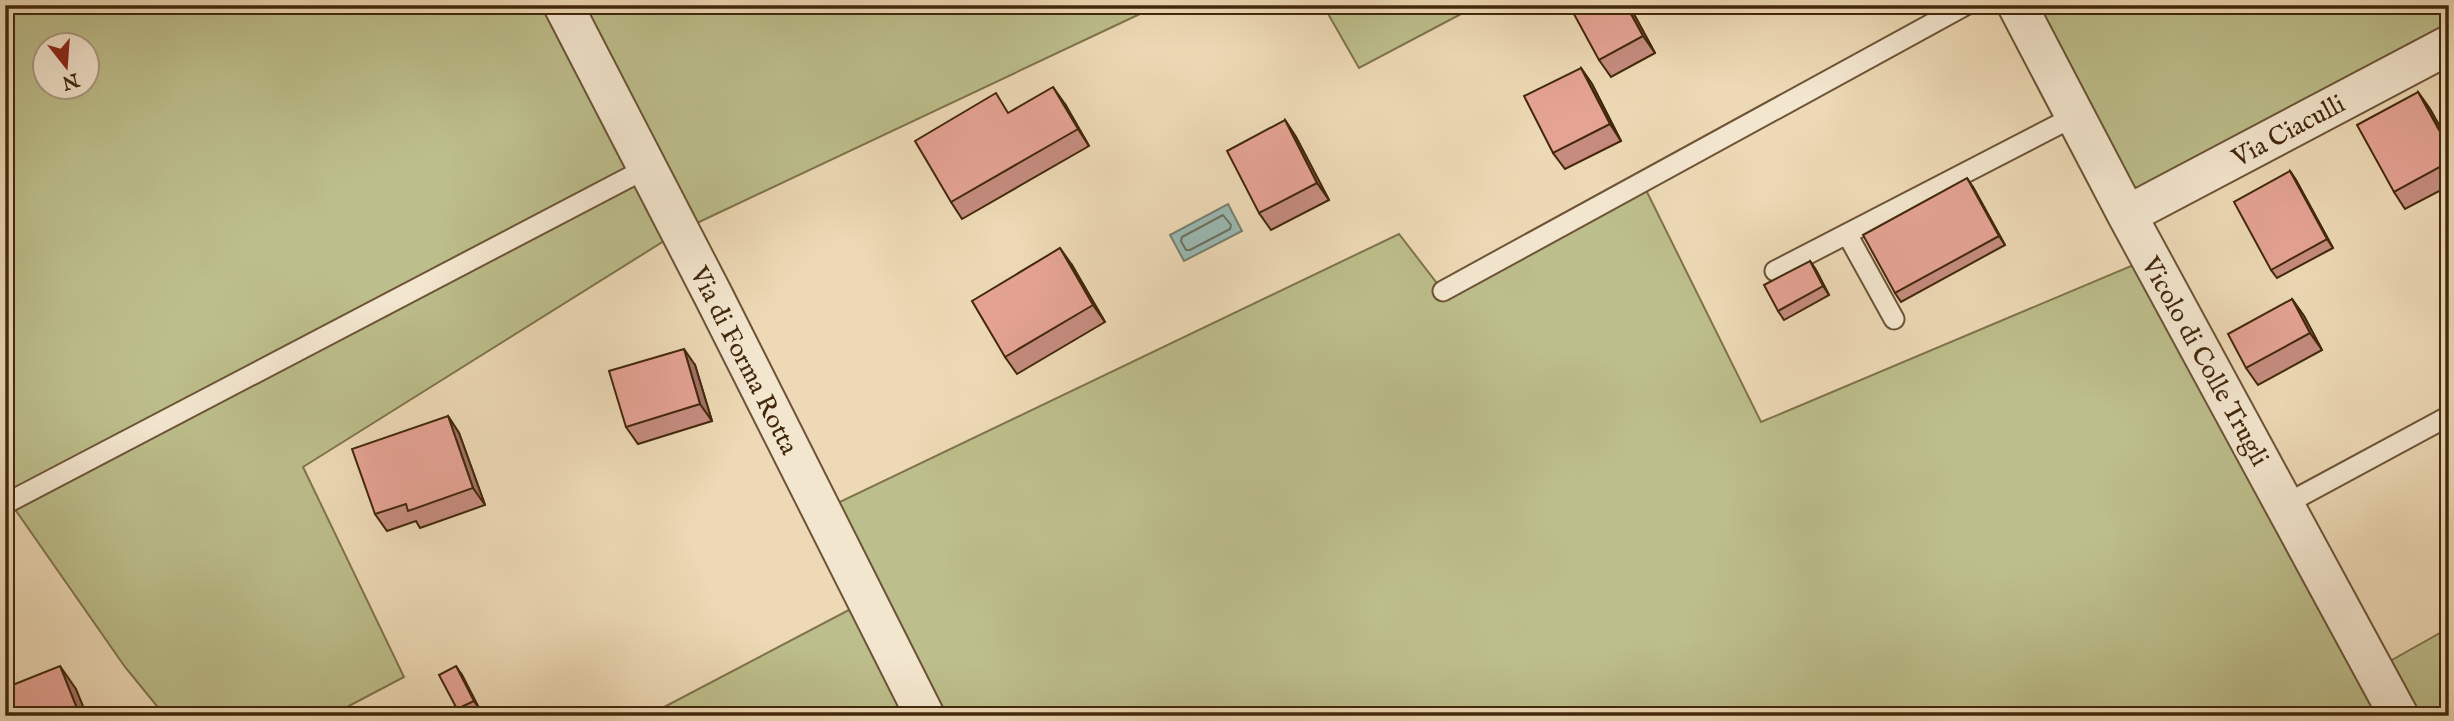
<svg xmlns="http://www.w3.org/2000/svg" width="2454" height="721" font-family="'IM FELL English',serif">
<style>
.green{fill:#bcbe8b;stroke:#7f734b;stroke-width:2;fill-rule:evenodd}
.water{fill:#9ab9b3;stroke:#777f70;stroke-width:2}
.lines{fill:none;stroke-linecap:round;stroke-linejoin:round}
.shore{stroke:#6e705f;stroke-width:2}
.lane-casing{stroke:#6d5436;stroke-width:23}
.street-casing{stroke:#6d5436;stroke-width:42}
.lane{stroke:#f3e6cf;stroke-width:19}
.street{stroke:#f3e6cf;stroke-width:38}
.wall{fill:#c58c7f;stroke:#42280b;stroke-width:2}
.shaded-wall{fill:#a07268;stroke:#42280b;stroke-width:2}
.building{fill:#e5a394;stroke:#42280b;stroke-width:2}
.labels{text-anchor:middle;stroke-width:6;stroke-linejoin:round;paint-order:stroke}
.street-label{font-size:26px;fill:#42280b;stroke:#f3e6cf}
</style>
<rect width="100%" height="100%" fill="#edd9b5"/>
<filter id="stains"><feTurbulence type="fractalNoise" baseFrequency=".00286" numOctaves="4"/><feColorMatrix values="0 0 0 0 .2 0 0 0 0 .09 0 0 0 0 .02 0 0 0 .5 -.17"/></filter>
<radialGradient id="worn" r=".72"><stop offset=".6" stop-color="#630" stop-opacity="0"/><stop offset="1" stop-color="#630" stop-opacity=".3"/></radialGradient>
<!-- green -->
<path class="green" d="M5 5H1159L680 231 303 467 404 677 330 716H165L125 667 5 495ZM46 46H88V88H46Z
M1323 5H1478L1359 68Z
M2017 5H2449V45L2127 215Z
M1642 182 1761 422 2150 258 2374 670 2449 628V716H647L866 601 821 511 1399 234 1443 291Z"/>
<!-- water -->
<path class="water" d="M1228 204 1242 231 1184 261 1170 235Z"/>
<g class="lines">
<!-- shore -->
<path class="shore" d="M1223 215 1231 225 1230 229 1190 250H1186L1181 241 1182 237Z"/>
<defs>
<path id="lane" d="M1847 234 1894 319
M1775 271 2075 116
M1443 291 1966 5
M5 504 647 168
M2284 505 2449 416"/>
<path id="street" d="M563 5 713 295 925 716
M2017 5 2127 215 2399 716
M2127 215 2449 45"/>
</defs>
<!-- lane casing -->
<use href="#lane" class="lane-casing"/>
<!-- street casing -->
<use href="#street" class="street-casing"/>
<!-- lane -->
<use href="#lane" class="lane"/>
<!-- street -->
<use href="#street" class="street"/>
</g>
<!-- wall -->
<path class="wall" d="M1629 5 1655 53 1611 77 1599 60Z
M1870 5H1891L1876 13Z
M1581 68 1592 84 1621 141 1565 169 1553 153Z
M2418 92 2430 109 2449 143V186L2405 209 2394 192Z
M1065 104 1089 146 962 219 951 202 1010 113Z
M1285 120 1296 137 1329 200 1271 230 1259 213Z
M2290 171 2296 180 2333 248 2277 278 2271 270Z
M1973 187 2005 245 1901 302 1895 293Z
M1810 261 1816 270 1829 295 1784 320 1778 311Z
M1072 265 1105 322 1017 374 1005 357Z
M2292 299 2304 316 2322 350 2258 385 2246 368Z
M695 365 712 421 638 444 626 427Z
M448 416 459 433 485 505 420 528 416 521 387 531 375 514Z
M462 675 480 710 468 716H462L457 709Z"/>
<!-- shaded-wall -->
<path class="shaded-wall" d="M1626 5H1629L1655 53 1643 36Z
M1581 68 1592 84 1621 141 1610 124Z
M1053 87 1065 104 1089 146 1078 129Z
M2418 92 2430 109 2449 143V148Z
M1285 120 1296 137 1329 200 1317 183Z
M2290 171 2296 180 2333 248 2327 239Z
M1967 178 1973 187 2005 245 1999 236Z
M1060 248 1072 265 1105 322 1093 305Z
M1810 261 1816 270 1829 295 1823 286Z
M2292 299 2304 316 2322 350 2310 333Z
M684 349 695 365 712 421 700 404Z
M448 416 459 433 485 505 473 488Z
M60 666 76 689 87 716H80Z
M456 666 462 675 480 710 474 701Z"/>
<!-- building -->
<path class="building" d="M1569 5H1626L1643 36 1599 60Z
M1581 68 1610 124 1553 153 1524 96Z
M1053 87 1078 129 951 202 915 141 996 93 1008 113Z
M2418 92 2449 148V162L2394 192 2357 125Z
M1285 120 1317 183 1259 213 1227 151Z
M2290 171 2327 239 2271 270 2234 202Z
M1967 178 1999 236 1895 293 1863 235Z
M1060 248 1093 305 1005 357 972 301Z
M1810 261 1823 286 1778 311 1764 285Z
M2292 299 2310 333 2246 368 2228 334Z
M684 349 700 404 626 427 609 371Z
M448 416 473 488 408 511 406 504 375 514 352 449Z
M60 666 80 716H5V688Z
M456 666 474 701 457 709 439 675Z"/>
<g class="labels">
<!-- street labels -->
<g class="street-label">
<text transform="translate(2288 130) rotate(-28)" y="9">Via Ciaculli</text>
<text transform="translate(745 360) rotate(63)" y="9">Via di Forma Rotta</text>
<text transform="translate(2206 361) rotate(61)" y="9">Vicolo di Colle Trugli</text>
</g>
</g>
<!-- margin -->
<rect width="2454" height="721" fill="none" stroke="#edd9b5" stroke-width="28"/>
<rect x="7" y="7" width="2440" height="707" fill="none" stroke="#42280b" stroke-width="3.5"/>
<rect x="14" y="14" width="2426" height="693" fill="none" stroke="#42280b" stroke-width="2"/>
<!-- north arrow -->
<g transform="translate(66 66) rotate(163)"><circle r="33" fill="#f3e6cf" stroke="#ac9a81" stroke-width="2"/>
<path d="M0-5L12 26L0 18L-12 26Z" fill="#8f2418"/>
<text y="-10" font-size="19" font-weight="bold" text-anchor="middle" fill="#42280b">N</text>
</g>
<rect width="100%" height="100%" filter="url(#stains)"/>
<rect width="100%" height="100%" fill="url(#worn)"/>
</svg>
